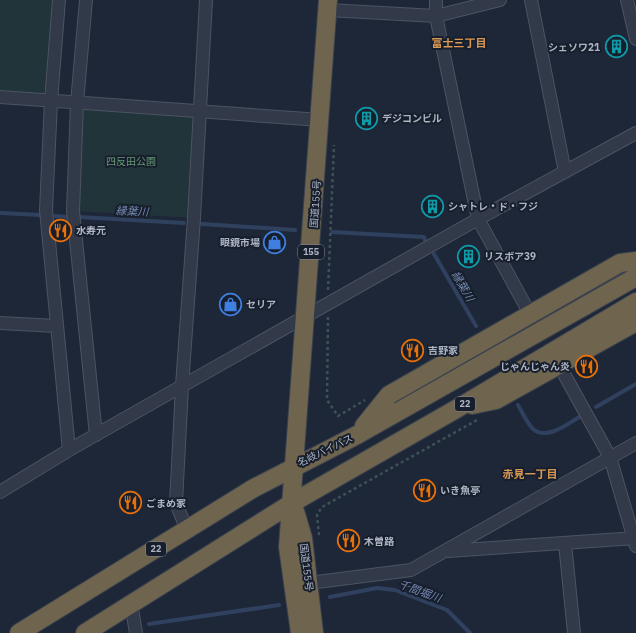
<svg xmlns="http://www.w3.org/2000/svg" width="636" height="633" font-family="'IBM Plex Sans','Noto Sans JP',sans-serif">
<style>
.green{fill:#203439}
.lines{fill:none;stroke-linecap:round;stroke-linejoin:round}
.stream{stroke:#304160;stroke-width:4}
.minor-casing{stroke:#4c5463;stroke-width:14}
.highway-casing{stroke:#3a414f;stroke-width:20}
.path{stroke:#3e5156;stroke-width:2.5;stroke-dasharray:3 3;stroke-linecap:butt}
.minor{stroke:#323948;stroke-width:12}
.highway{stroke:#6f654e;stroke-width:18}
.labels{text-anchor:middle;stroke-width:4;stroke-linejoin:round;paint-order:stroke}
.shield{fill:#181f2c;stroke:#808797;stroke-width:1}
.shield-label{font-size:9px;font-weight:bold;fill:#acb4c5}
.poi-label{font-size:10px;font-weight:bold;fill:#acb4c5;stroke:#181f2c;text-anchor:start}
.park-label{font-size:10px;fill:#639772;stroke:#181f2c}
.street-label{font-size:10px;fill:#acb4c5;stroke:#181f2c}
.neighbourhood-label{font-size:11px;font-weight:bold;fill:#d99853;stroke:#181f2c}
.water-label{font-size:11px;font-style:italic;fill:#7287b0;stroke:#181f2c}
</style>
<rect width="100%" height="100%" fill="#1e2738"/>
<!-- green -->
<path class="green" d="M0 0H53L44 97 0 95Z
M77 103 199 113 194 218 73 211Z"/>
<g class="lines">
<!-- stream -->
<path class="stream" d="M0 213 41 215
M55 216 68 217
M79 217 184 223
M202 224 295 230
M332 232 424 237 425 240
M434 254 476 326
M518 405C522 412 527 423 533 429 547 441 569 423 581 416
M596 407 636 384
M330 597 377 588 395 590 447 610 470 633
M149 624 279 605"/>
<defs>
<path id="minor" d="M59 0 51 101 46 210 69 450
M86 0 77 103 73 211 96 435
M436 0V16L478 219 530 314
M531 0 565 172
M627 0 636 39
M328 10 436 16 500 0
M0 97 321 120
M0 323 56 326
M559 365 610 457 636 546
M0 492 69 450 182 386 478 219 636 133
M187 530 176 503 182 386 194 218 206 0
M565 543 574 633
M448 551 636 538
M309 583 411 570 636 443
M131 603 136 633"/>
<path id="highway" d="M472 405 496 400 636 322
M364 426 389 395 620 263 636 261
M295 511 303 538 314 633
M19 633 254 488 357 435 636 277
M85 633 292 503 458 408 636 302
M300 633 288 547 328 0"/>
</defs>
<!-- minor casing -->
<use href="#minor" class="minor-casing"/>
<!-- highway casing -->
<use href="#highway" class="highway-casing"/>
<!-- path -->
<path class="path" d="M328 290 334 145
M328 317 327 400 338 416 365 400
M319 535 317 515 322 507 477 420"/>
<!-- minor -->
<use href="#minor" class="minor"/>
<!-- highway -->
<use href="#highway" class="highway"/>
</g>
<!-- icons -->
<defs>
<symbol id="building-ring" viewBox="-11 -11 22 22"><circle r="9.5" fill="#181f2c" stroke="#0f9aa8" stroke-width="1.5"/><path d="M-4-6H4V6H1V3H-1V6H-4ZM-2.5-4.3h1.7v1.8h-1.7ZM.8-4.3h1.7v1.8H.8ZM-2.5-1h1.7V.8h-1.7ZM.8-1h1.7V.8H.8Z" fill="#0f9aa8"/></symbol>
<symbol id="restaurant-ring" viewBox="-11 -11 22 22"><circle r="9.5" fill="#181f2c" stroke="#e8710a" stroke-width="1.5"/><path d="M-5-6h1v4h1v-4h1v4h1v-4h1v5L-1.5 .5V6h-2V.5L-5-1ZM5-6V6H3V1.5H1.5Q1.5-4 5-6Z" fill="#e8710a"/></symbol>
<symbol id="shop-ring" viewBox="-11 -11 22 22"><circle r="9.5" fill="#181f2c" stroke="#3f7fe0" stroke-width="1.5"/><path d="M-5-2.5h2.3a2.7 3.5 0 0 1 5.4 0H5L5.5 6h-11ZM-1.5-2.5h3a1.5 2.3 0 0 0-3 0Z" fill="#3f7fe0"/></symbol>
</defs>
<g fill-rule="evenodd">
<use href="#building-ring" x="604" y="34" width="25" height="25"/>
<use href="#building-ring" x="354" y="106" width="25" height="25"/>
<use href="#building-ring" x="420" y="194" width="25" height="25"/>
<use href="#restaurant-ring" x="48" y="218" width="25" height="25"/>
<use href="#shop-ring" x="262" y="230" width="25" height="25"/>
<use href="#building-ring" x="456" y="244" width="25" height="25"/>
<use href="#shop-ring" x="218" y="292" width="25" height="25"/>
<use href="#restaurant-ring" x="400" y="338" width="25" height="25"/>
<use href="#restaurant-ring" x="574" y="354" width="25" height="25"/>
<use href="#restaurant-ring" x="412" y="478" width="25" height="25"/>
<use href="#restaurant-ring" x="118" y="490" width="25" height="25"/>
<use href="#restaurant-ring" x="336" y="528" width="25" height="25"/>
</g>
<g class="labels">
<!-- shield labels -->
<g class="shield">
<rect x="298" y="245" width="26" height="14" rx="3"/>
<rect x="455" y="397" width="20" height="14" rx="3"/>
<rect x="146" y="542" width="20" height="14" rx="3"/>
</g>
<g class="shield-label">
<text x="311" y="255">155</text>
<text x="465" y="407">22</text>
<text x="156" y="552">22</text>
</g>
<!-- poi labels -->
<g class="poi-label">
<text x="600" y="51" text-anchor="end">シェソワ21</text>
<text x="382" y="122">デジコンビル</text>
<text x="448" y="210">シャトレ・ド・フジ</text>
<text x="76" y="234">水寿元</text>
<text x="260" y="246" text-anchor="end">眼鏡市場</text>
<text x="484" y="260">リスボア39</text>
<text x="246" y="308">セリア</text>
<text x="428" y="354">吉野家</text>
<text x="570" y="370" text-anchor="end">じゃんじゃん炎</text>
<text x="440" y="494">いき魚亭</text>
<text x="146" y="507">ごまめ家</text>
<text x="364" y="545">木曽路</text>
</g>
<!-- park labels -->
<g class="park-label">
<text x="131" y="165">四反田公園</text>
</g>
<!-- street labels -->
<g class="street-label">
<text transform="translate(315 204) rotate(-86)" y="4">国道155号</text>
<text transform="translate(325 450) rotate(-26)" y="4">名岐バイパス</text>
<text transform="translate(307 567) rotate(83)" y="4">国道155号</text>
</g>
<!-- neighbourhood labels -->
<g class="neighbourhood-label">
<text x="459" y="47">富士三丁目</text>
<text x="530" y="478">赤見一丁目</text>
</g>
<!-- water labels -->
<g class="water-label">
<text transform="translate(132 211) rotate(3)" y="4">縁葉川</text>
<text transform="translate(463 286) rotate(60)" y="4">縁葉川</text>
<text transform="translate(420 591) rotate(20)" y="4">千間堀川</text>
</g>
</g>
</svg>
